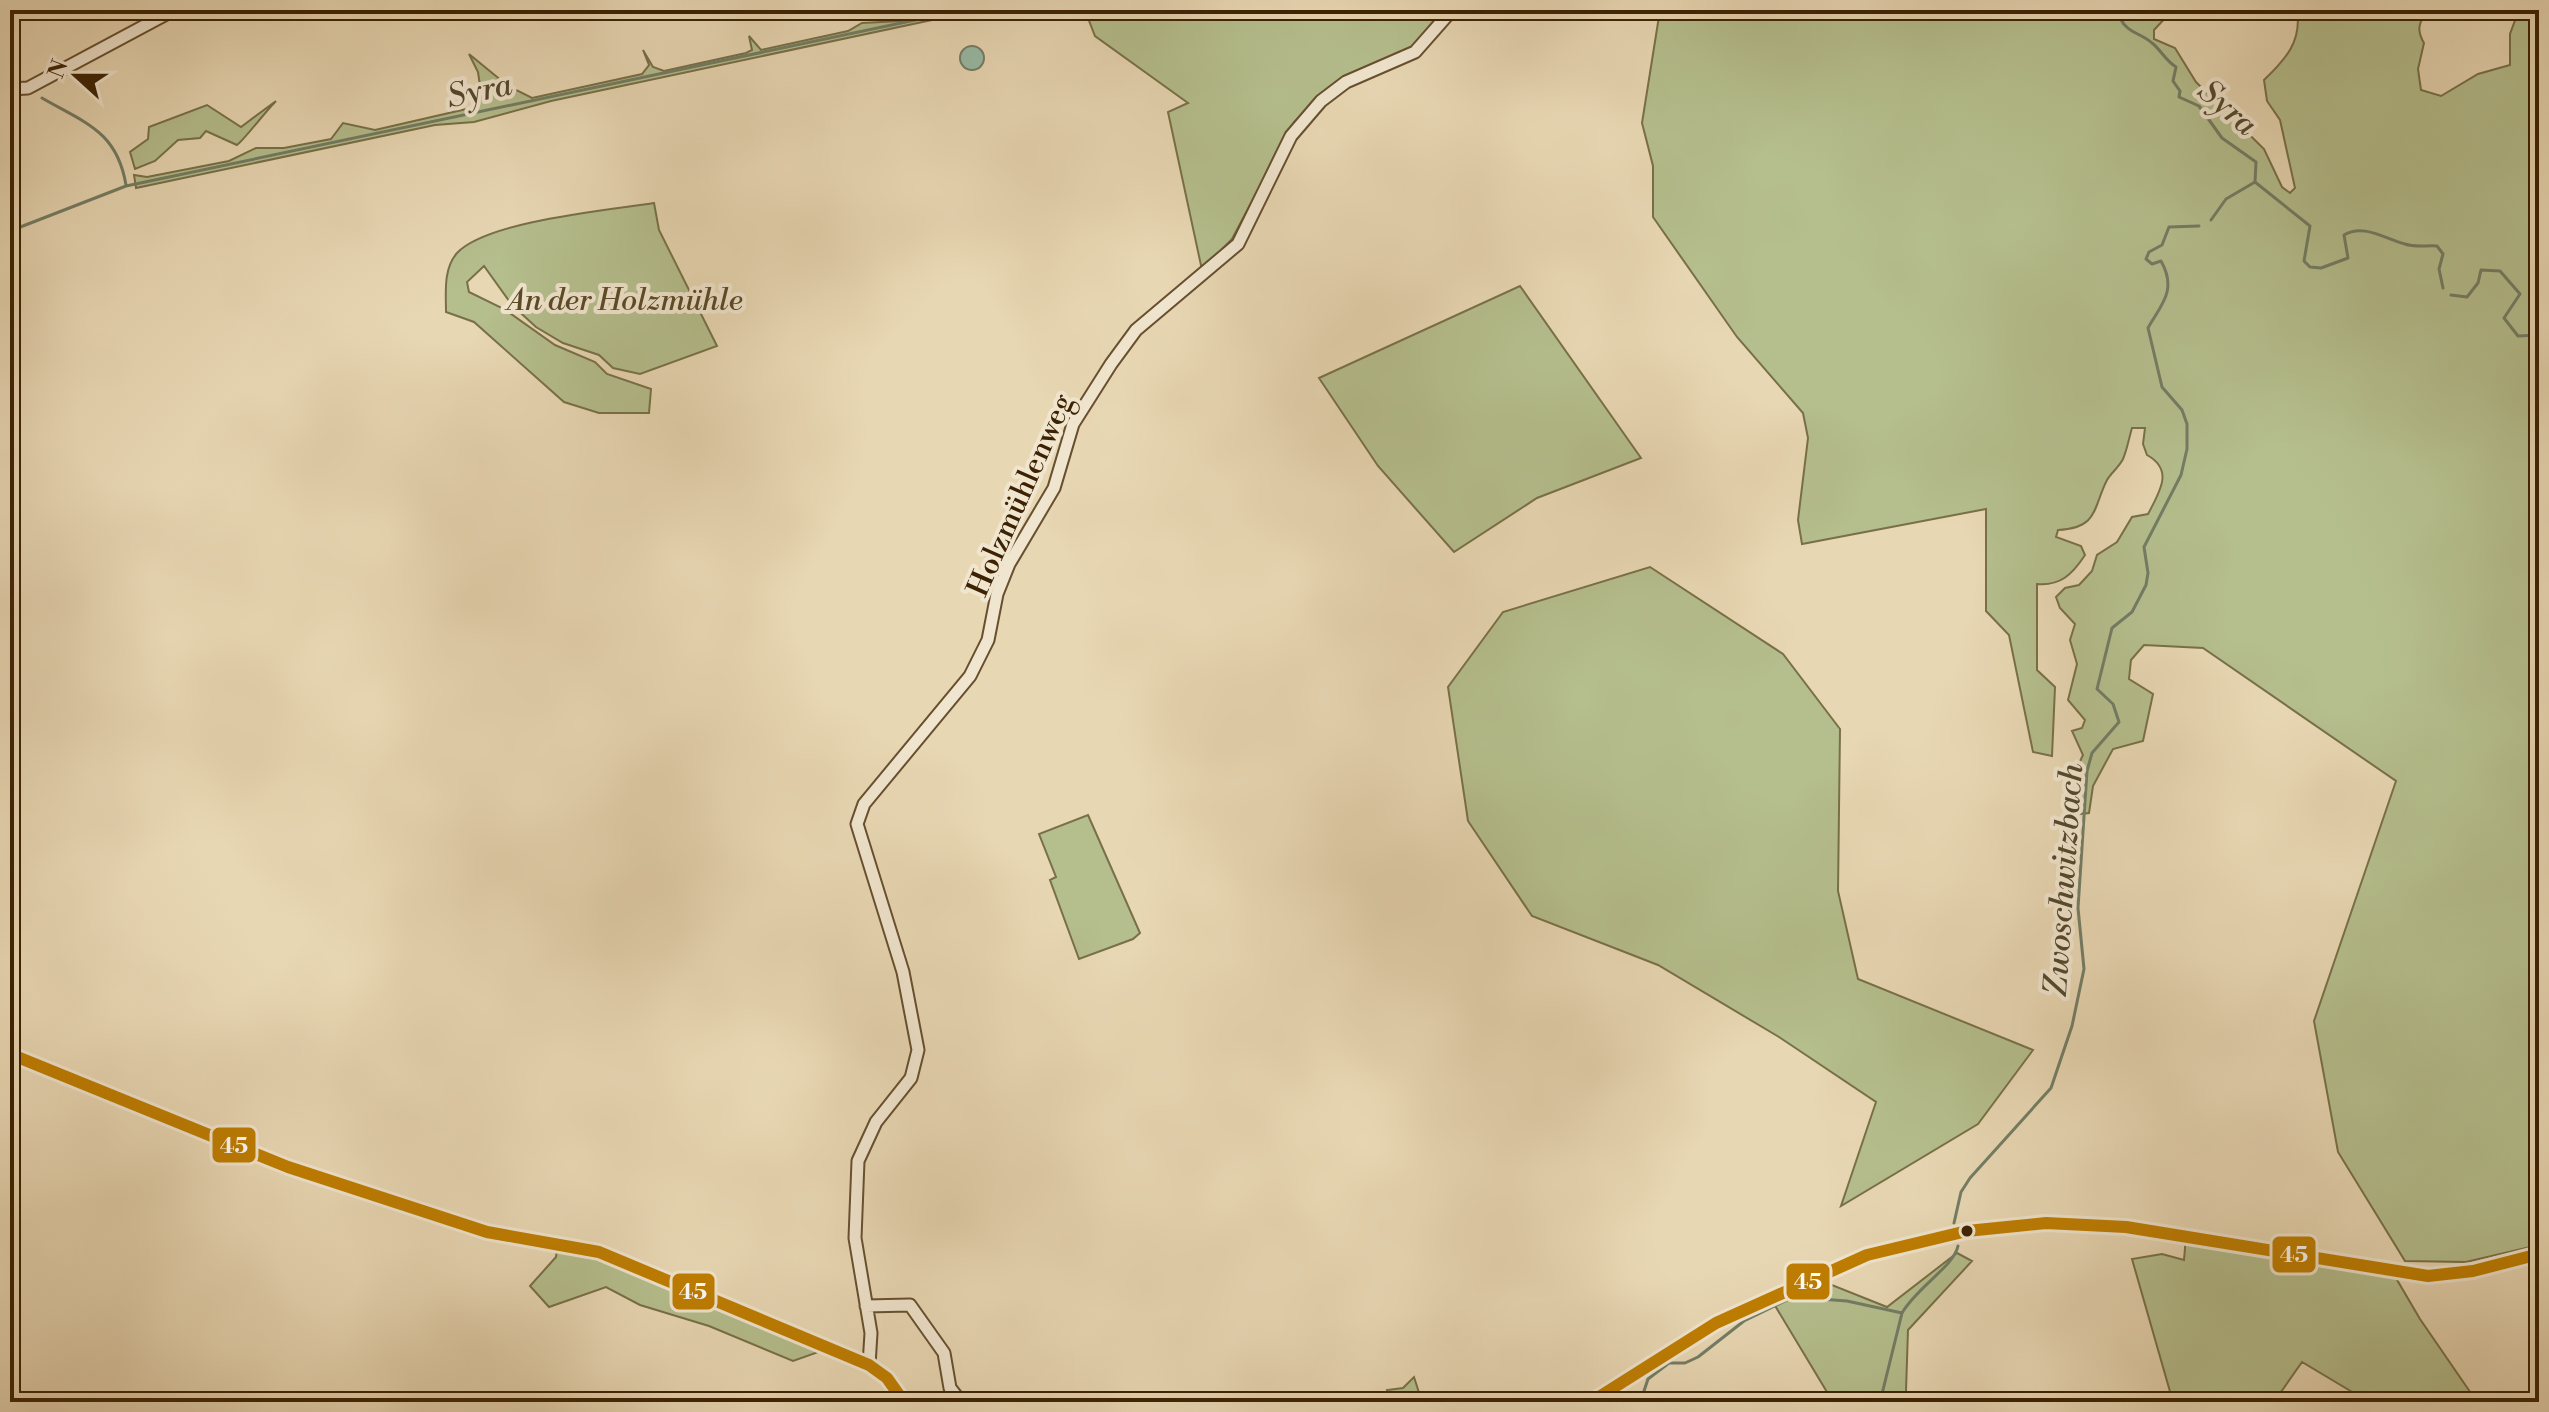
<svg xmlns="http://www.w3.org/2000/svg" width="2549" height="1412" font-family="'Libre Bodoni',serif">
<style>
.green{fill:#b5be8d;stroke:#787048;stroke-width:2}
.water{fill:#98baa6;stroke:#737d65;stroke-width:2}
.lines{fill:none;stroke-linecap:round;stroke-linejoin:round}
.stream{stroke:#737d65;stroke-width:3}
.minor-casing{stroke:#674f2f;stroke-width:15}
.minor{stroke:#f0e5ce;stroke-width:11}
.bus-1-casing{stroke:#f0e5ce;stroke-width:18}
.bus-1{stroke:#bf7e01;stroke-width:12}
.bus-dot{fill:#3c2203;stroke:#f0e5ce;stroke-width:3}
.labels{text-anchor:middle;stroke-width:8;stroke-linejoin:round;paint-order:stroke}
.park-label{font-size:30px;font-style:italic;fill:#5a4926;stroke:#f0e5ce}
.street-label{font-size:30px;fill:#3c2203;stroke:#f0e5ce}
.water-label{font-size:32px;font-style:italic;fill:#53482c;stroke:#f0e5ce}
.line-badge{stroke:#f0e5ce;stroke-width:3}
.badge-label{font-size:22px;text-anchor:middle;font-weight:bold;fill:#fff}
</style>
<rect width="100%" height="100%" fill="#e8d7b3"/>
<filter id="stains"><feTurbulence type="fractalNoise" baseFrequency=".0025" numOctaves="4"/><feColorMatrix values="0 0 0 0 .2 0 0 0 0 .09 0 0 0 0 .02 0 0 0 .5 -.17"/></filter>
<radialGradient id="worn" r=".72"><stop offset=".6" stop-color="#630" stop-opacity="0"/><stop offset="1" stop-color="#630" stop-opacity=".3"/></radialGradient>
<!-- green -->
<path class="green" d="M948 10H979L551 101 474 122 435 125 136 188 134 175 147 177 229 161 256 148H284L331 139 343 123 375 130 475 107 482 99 478 72 469 54 508 86 532 98 642 74 649 65 643 50 653 67 664 71 746 53 752 50 749 36 761 50 848 31 862 23 901 21Z
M1079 10H1447L1407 55 1387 58 1334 84 1294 122 1232 239 1202 270 1168 112 1188 103 1095 36 1086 13Z
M1660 10H2166L2170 13 2154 30V39L2175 48 2196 82 2264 149 2282 187 2290 193 2295 188 2280 120 2267 101 2264 80C2286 59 2302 41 2297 10H2428C2419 22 2416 30 2424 43L2418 69 2421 90 2441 96 2478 74 2510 65V34L2517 15 2496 10H2539V1245L2466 1262 2405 1261 2338 1152 2314 1021 2396 781 2203 648 2144 645 2131 660 2129 679 2153 694 2143 741 2113 749 2093 786 2089 813 2080 814 2071 803 2073 776 2083 755 2072 731 2082 728 2085 720 2068 700 2077 664 2070 640 2075 624 2060 608 2056 597 2065 588 2079 585 2092 571 2097 555 2117 542 2132 517 2148 514C2160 491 2174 470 2147 455L2143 444 2145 428H2132C2129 438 2127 450 2123 459 2119 467 2111 473 2107 480 2093 507 2099 528 2058 530L2056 537 2081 546 2085 555C2072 575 2060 586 2037 584V670L2055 687 2052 756 2033 752 2009 635 1986 611V509L1802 544 1798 520 1808 438 1803 413 1737 337 1653 217V166L1642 123Z
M276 101C265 112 244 140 237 145L206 131 200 138 178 140 155 161 135 169 130 152 148 139 149 127 207 105 241 127Z
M654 203 659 230 717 346 640 374 613 368 599 355 563 343 536 327 512 305 484 266 467 282 469 292 504 309 555 345 595 362 607 374 651 389 649 413H599L564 402 474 322 446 312C446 293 443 269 457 253 487 221 609 210 654 203Z
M1520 286 1641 458 1537 498 1454 552 1378 466 1319 378Z
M1650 567 1783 654 1840 729 1838 891 1858 979 2033 1050 1978 1124 1841 1206 1876 1102 1779 1037 1658 965 1532 916 1468 821 1448 687 1503 612Z
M1088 815 1140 933 1133 939 1079 959 1050 880 1056 877 1039 834Z
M2186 1236 2393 1273 2420 1319 2477 1402H2369L2302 1362 2274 1402H2173L2132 1259 2162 1254 2184 1260Z
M558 1243 599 1252 827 1349 793 1361 709 1326 640 1305 606 1287 549 1307 530 1286 556 1257Z
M1957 1253 1972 1261 1908 1330 1906 1391 1902 1402H1833L1771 1299 1817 1279 1887 1307Z
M1414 1377 1422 1402H1390L1387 1390 1403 1388Z"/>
<!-- water -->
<path class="water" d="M960 58a12 12 0 1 1 24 0a12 12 0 1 1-24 0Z"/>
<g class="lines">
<!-- stream -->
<path class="stream" d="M2122 10 2120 18C2127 33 2141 33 2152 43 2161 50 2165 60 2176 67L2173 81 2180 91 2179 97 2199 106 2222 138 2256 162 2255 182 2310 226 2304 261 2310 267 2321 268 2348 258 2344 235C2363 223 2385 239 2405 244 2416 248 2426 245 2437 246L2443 254 2439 269 2443 288
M10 83H11
M42 98C85 123 117 131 126 185
M2211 220 2226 199 2255 182
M10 231 126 186 963 10
M2451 295 2467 297 2478 283 2481 270 2500 271 2520 294 2504 318 2518 336 2539 335
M1954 1223 1961 1192 1970 1178 2051 1088 2072 1026 2084 969 2078 908 2087 771 2092 753 2119 722 2113 704 2097 689 2112 628 2132 612 2146 585 2148 573 2144 547 2181 475 2187 449V424L2182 410 2162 387 2148 328C2160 306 2178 291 2161 261L2152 264 2146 259 2149 252 2162 245 2169 227 2199 226
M1634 1402 1642 1397 1648 1379 1669 1363H1685L1698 1357 1744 1321 1793 1297 1847 1301 1902 1313C1916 1288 1954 1266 1958 1246
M1880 1402 1902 1313"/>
<defs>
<path id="minor" d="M10 89 28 88 174 10
M10 1054 288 1167 487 1232 599 1252 869 1365 887 1378 904 1402
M866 1306 910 1305 944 1353 950 1388 961 1402
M869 1365 871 1333 855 1238 858 1161 876 1122 911 1078 918 1050 903 972 857 824 864 804 970 676 988 640 997 594 1009 564 1054 488 1073 424 1111 364 1136 330 1238 244 1291 136 1321 101 1346 82 1415 52 1452 10
M1591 1402 1716 1323 1867 1255 1967 1231 2046 1223 2126 1227 2428 1276 2473 1271 2539 1254"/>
</defs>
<!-- minor casing -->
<use href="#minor" class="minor-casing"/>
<!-- minor -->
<use href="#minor" class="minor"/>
<defs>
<path id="bus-1" d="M10 1054 288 1167 487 1232 599 1252 869 1365 887 1378 904 1402
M1591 1402 1716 1323 1867 1255 1967 1231 2046 1223 2126 1227 2428 1276 2473 1271 2539 1254"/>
</defs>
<!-- bus-1 casing -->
<use href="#bus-1" class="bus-1-casing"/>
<!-- bus-1 -->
<use href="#bus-1" class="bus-1"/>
</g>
<!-- markers -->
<circle class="bus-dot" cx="1967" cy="1231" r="7"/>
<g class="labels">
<!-- park labels -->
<g class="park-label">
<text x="625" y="310">An der Holzmühle</text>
</g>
<!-- street labels -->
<g class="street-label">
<text transform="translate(1020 495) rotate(-66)" y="10">Holzmühlenweg</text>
</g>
<!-- water labels -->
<g class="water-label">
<text transform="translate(479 90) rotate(-12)" y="11">Syra</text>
<text transform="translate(2228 107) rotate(41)" y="11">Syra</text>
<text transform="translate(2063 880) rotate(-86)" y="11">Zwoschwitzbach</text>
</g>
</g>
<g class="line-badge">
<rect x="211" y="1126" width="46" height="38" rx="8" fill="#bf7e01"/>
<rect x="2271" y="1235" width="46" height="39" rx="8" fill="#bf7e01"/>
<rect x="1785" y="1262" width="46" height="39" rx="8" fill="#bf7e01"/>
<rect x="671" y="1272" width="45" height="39" rx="8" fill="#bf7e01"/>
</g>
<g class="badge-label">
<text x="234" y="1153">45</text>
<text x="2294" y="1262">45</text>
<text x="1808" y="1289">45</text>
<text x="693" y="1299">45</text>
</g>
<!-- margin -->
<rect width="2549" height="1412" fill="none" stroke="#e8d7b3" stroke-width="40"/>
<rect x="12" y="12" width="2525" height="1388" fill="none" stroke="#3c2203" stroke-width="4"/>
<rect x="20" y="20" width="2509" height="1372" fill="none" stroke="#3c2203" stroke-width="2"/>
<!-- north arrow -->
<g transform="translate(76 76) rotate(291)" stroke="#f0e5ce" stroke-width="6" paint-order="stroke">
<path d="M0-6L14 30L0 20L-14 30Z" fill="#3c2203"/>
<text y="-12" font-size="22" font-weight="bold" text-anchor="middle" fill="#3c2203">N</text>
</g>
<rect width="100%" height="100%" filter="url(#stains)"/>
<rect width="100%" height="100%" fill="url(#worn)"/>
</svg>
